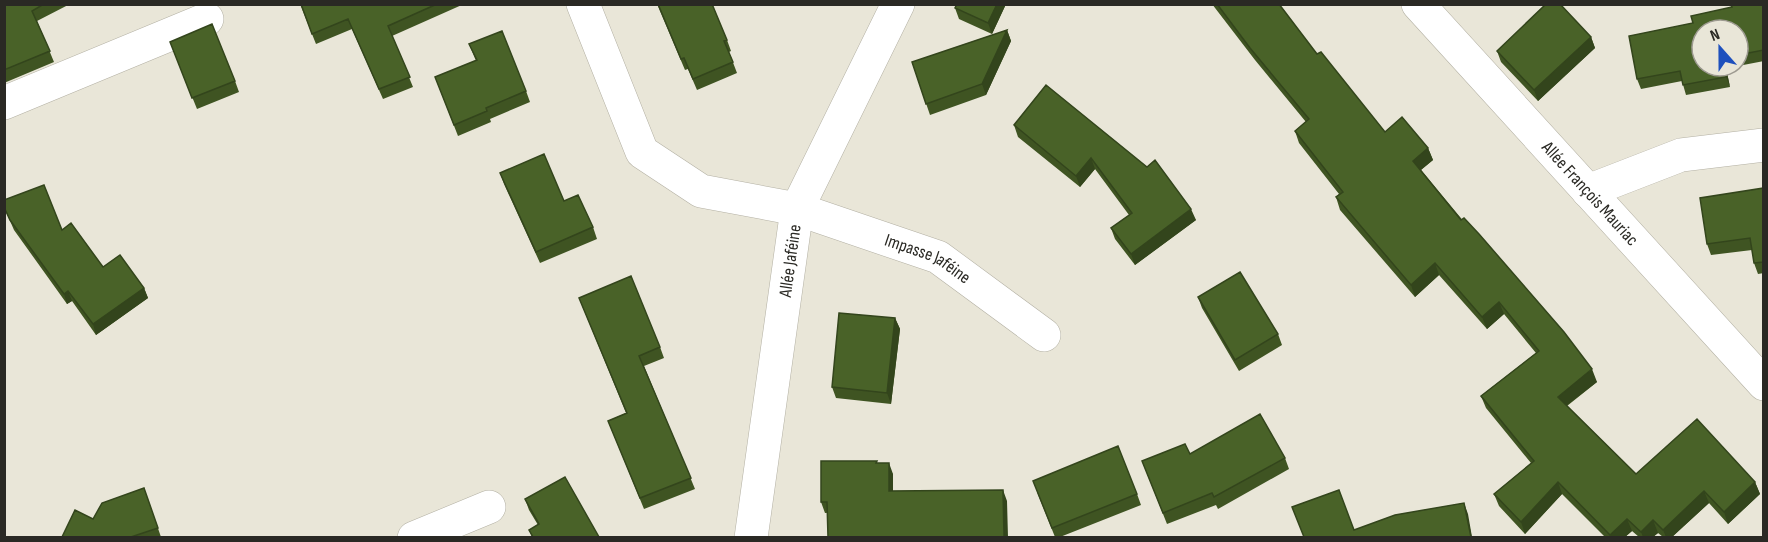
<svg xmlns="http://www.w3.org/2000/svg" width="1768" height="542" font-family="'Sofia Sans Condensed',sans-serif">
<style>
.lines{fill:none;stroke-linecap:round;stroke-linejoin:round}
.minor-casing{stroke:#b3b0a3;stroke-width:34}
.minor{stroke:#fff;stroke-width:33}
.wall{fill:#3f5422}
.shaded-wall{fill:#33451c}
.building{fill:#496228;stroke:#33451c;stroke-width:1.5}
.labels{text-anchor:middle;stroke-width:6;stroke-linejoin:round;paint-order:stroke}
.street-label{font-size:18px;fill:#2a2924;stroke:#e9e6d8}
</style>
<rect width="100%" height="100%" fill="#e9e6d8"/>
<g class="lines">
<defs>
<g id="minor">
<path id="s1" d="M583 4 642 152 701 191 797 209 938 257 1044 335"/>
<path id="s2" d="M1418 4 1764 384"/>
<path d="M4 103 207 19"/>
<path d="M1588 191 1681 155 1764 145"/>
<path d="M414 538 489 507"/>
<path id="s3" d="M751 538 797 209 898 4"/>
</g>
</defs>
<!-- minor casing -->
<use href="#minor" class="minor-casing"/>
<!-- minor -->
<use href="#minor" class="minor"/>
</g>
<!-- wall -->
<path class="wall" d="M4 4H70L37 21 54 62 4 83Z
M300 4H464L392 36 413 87 383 99 352 29 316 44Z
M657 4H712L727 40 731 51 729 52 737 73 697 90 688 69 685 70Z
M1006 4 992 34 959 19 955 8Z
M1212 4H1279L1317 54 1385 132 1428 148 1433 160 1421 170 1597 382 1567 406 1636 474 1755 482 1760 494 1728 524 1709 503 1672 537H1663L1658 533 1653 537H1639L1632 531 1625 537H1605L1562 494 1525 534 1499 506 1494 494 1531 463 1486 408 1481 396 1536 353 1504 314 1487 329 1439 275 1415 297 1340 210 1336 197 1339 194 1299 143 1295 131 1306 122 1255 60Z
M1764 4V61L1738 66V30L1702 66H1736L1726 68 1730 87 1686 95 1682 81 1641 89 1637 79Z
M1007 30 1011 41 986 95 930 115 912 62Z
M1591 37 1595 48 1538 101 1501 62 1497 51Z
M170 42 235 81 239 92 197 109Z
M469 44 526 91 530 102 490 119 491 122 458 136 435 77 476 61Z
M1046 85 1196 220 1135 265 1115 239 1111 228 1129 215 1095 169 1080 187 1018 137 1014 125Z
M500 173 564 201 593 227 597 239 540 263 504 184Z
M1764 188V273L1758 274 1754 263 1752 250 1711 255 1707 244Z
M4 207 62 230 103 267 144 288 148 298 96 335 72 301 67 304 14 230Z
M1198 297 1278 334 1282 345 1239 371 1202 308Z
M579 298 660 347 664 358 644 366 695 489 644 509 608 421 626 413Z
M895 318 900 329 891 404 836 398 832 387Z
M1190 454 1285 458 1289 469 1218 509 1216 505 1167 524 1142 461Z
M877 461V463L893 474V491L1007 501 825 513 821 502Z
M144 488 161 537H62L93 519Z
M1037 492 1137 494 1141 505 1060 537H1055Z
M525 499 599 537H532L529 530 538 525 529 510Z"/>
<!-- shaded-wall -->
<path class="shaded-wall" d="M997 4H1006L992 34 988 23Z
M1007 30 1011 41 986 95 982 84Z
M1591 37 1595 48 1538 101 1534 90Z
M1724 66H1725L1726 68 1730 87 1726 77Z
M1428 148 1433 160 1417 173 1413 161Z
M1091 158 1095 169 1080 187 1076 176Z
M1191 209 1196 220 1135 265 1131 254Z
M1435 263 1439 275 1415 297 1411 285Z
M144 288 148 298 96 335 93 324Z
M68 291 72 301 67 304 64 294Z
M1499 302 1504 314 1487 329 1482 317Z
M895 318 900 329 891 404 887 393Z
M1592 369 1597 382 1562 409 1558 397Z
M889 463 893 474V502L889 491Z
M1558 482 1562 494 1525 534 1521 522Z
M1755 482 1760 494 1728 524 1724 512Z
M1003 490 1007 501 1008 537H1004Z
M1704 491 1709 503 1672 537H1666L1663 530Z
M1464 503 1468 514 1472 537H1471Z
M1627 519 1632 531 1625 537H1611L1610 535Z
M1653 520 1658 533 1653 537H1643L1641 532Z"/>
<!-- building -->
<path class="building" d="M4 4H44L32 11 50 51 4 70Z
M301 4H437L388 26 410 77 379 89 348 19 312 34Z
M658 4H712L727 40 724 41 733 62 693 79 684 58 681 59Z
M957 4H997L988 23 955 8Z
M1217 4H1279L1317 54 1321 52 1385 132 1402 117 1428 148 1413 161 1461 220 1464 218 1479 234 1564 332 1592 369 1558 397 1636 474 1697 419 1755 482 1724 512 1704 491 1663 530 1653 520 1641 532 1627 519 1610 535 1558 482 1521 522 1494 494 1534 461 1481 396 1539 351 1499 302 1482 317 1435 263 1411 285 1336 197 1343 192 1295 131 1309 119 1250 48Z
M1546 4H1560L1591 37 1534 90 1497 51Z
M1764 4V50L1738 55V30H1702V66H1724L1726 77 1683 85 1680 71 1637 79 1629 36 1693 23 1691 16 1732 7 1731 5Z
M212 24 235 81 192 98 170 42Z
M1007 30 982 84 926 104 912 62Z
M502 31 526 91 486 108 487 111 454 125 435 77 477 60 469 44Z
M1046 85 1147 167 1155 160 1191 209 1131 254 1111 228 1132 213 1091 158 1076 176 1014 125Z
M544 154 564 201 578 195 593 227 536 252 500 173Z
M44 185 62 230 71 223 103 267 120 255 144 288 93 324 68 291 64 294 10 220 4 207V200Z
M1764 188V262L1754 263 1750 238 1707 244 1700 198Z
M1240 272 1278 334 1235 360 1198 297Z
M631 276 660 347 639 356 691 478 640 498 608 421 627 413 579 298Z
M839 313 895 318 887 393 832 387Z
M1260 414 1285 458 1214 497 1212 493 1163 513 1142 461 1185 444 1190 454Z
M1118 446 1137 494 1052 528 1033 481Z
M821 461H877L876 463H889V491L1003 490 1004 537H828L827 502H821Z
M565 477 599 537H533L529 530 539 524 525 499Z
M144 488 158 528 131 537H62L75 510 93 519 102 503Z
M1339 490 1354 530 1395 515 1464 503 1471 537H1304L1292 507Z"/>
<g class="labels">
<!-- street labels -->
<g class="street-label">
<text dy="6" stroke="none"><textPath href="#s2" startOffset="256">Allée François Mauriac</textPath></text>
<text dy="6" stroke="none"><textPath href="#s3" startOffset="280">Allée Jaféine</textPath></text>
<text dy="6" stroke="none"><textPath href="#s1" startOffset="468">Impasse Jaféine</textPath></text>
</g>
</g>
<!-- border -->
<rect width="1768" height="542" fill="none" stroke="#2a2924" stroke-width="12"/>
<!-- north arrow -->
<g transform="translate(1720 48) rotate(339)"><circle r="28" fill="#e9e6d8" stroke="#9d9a90" stroke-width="1.5"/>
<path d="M0-4.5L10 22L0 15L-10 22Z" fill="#1e50bd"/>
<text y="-9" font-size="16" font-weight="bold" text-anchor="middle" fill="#2a2924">N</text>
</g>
</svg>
